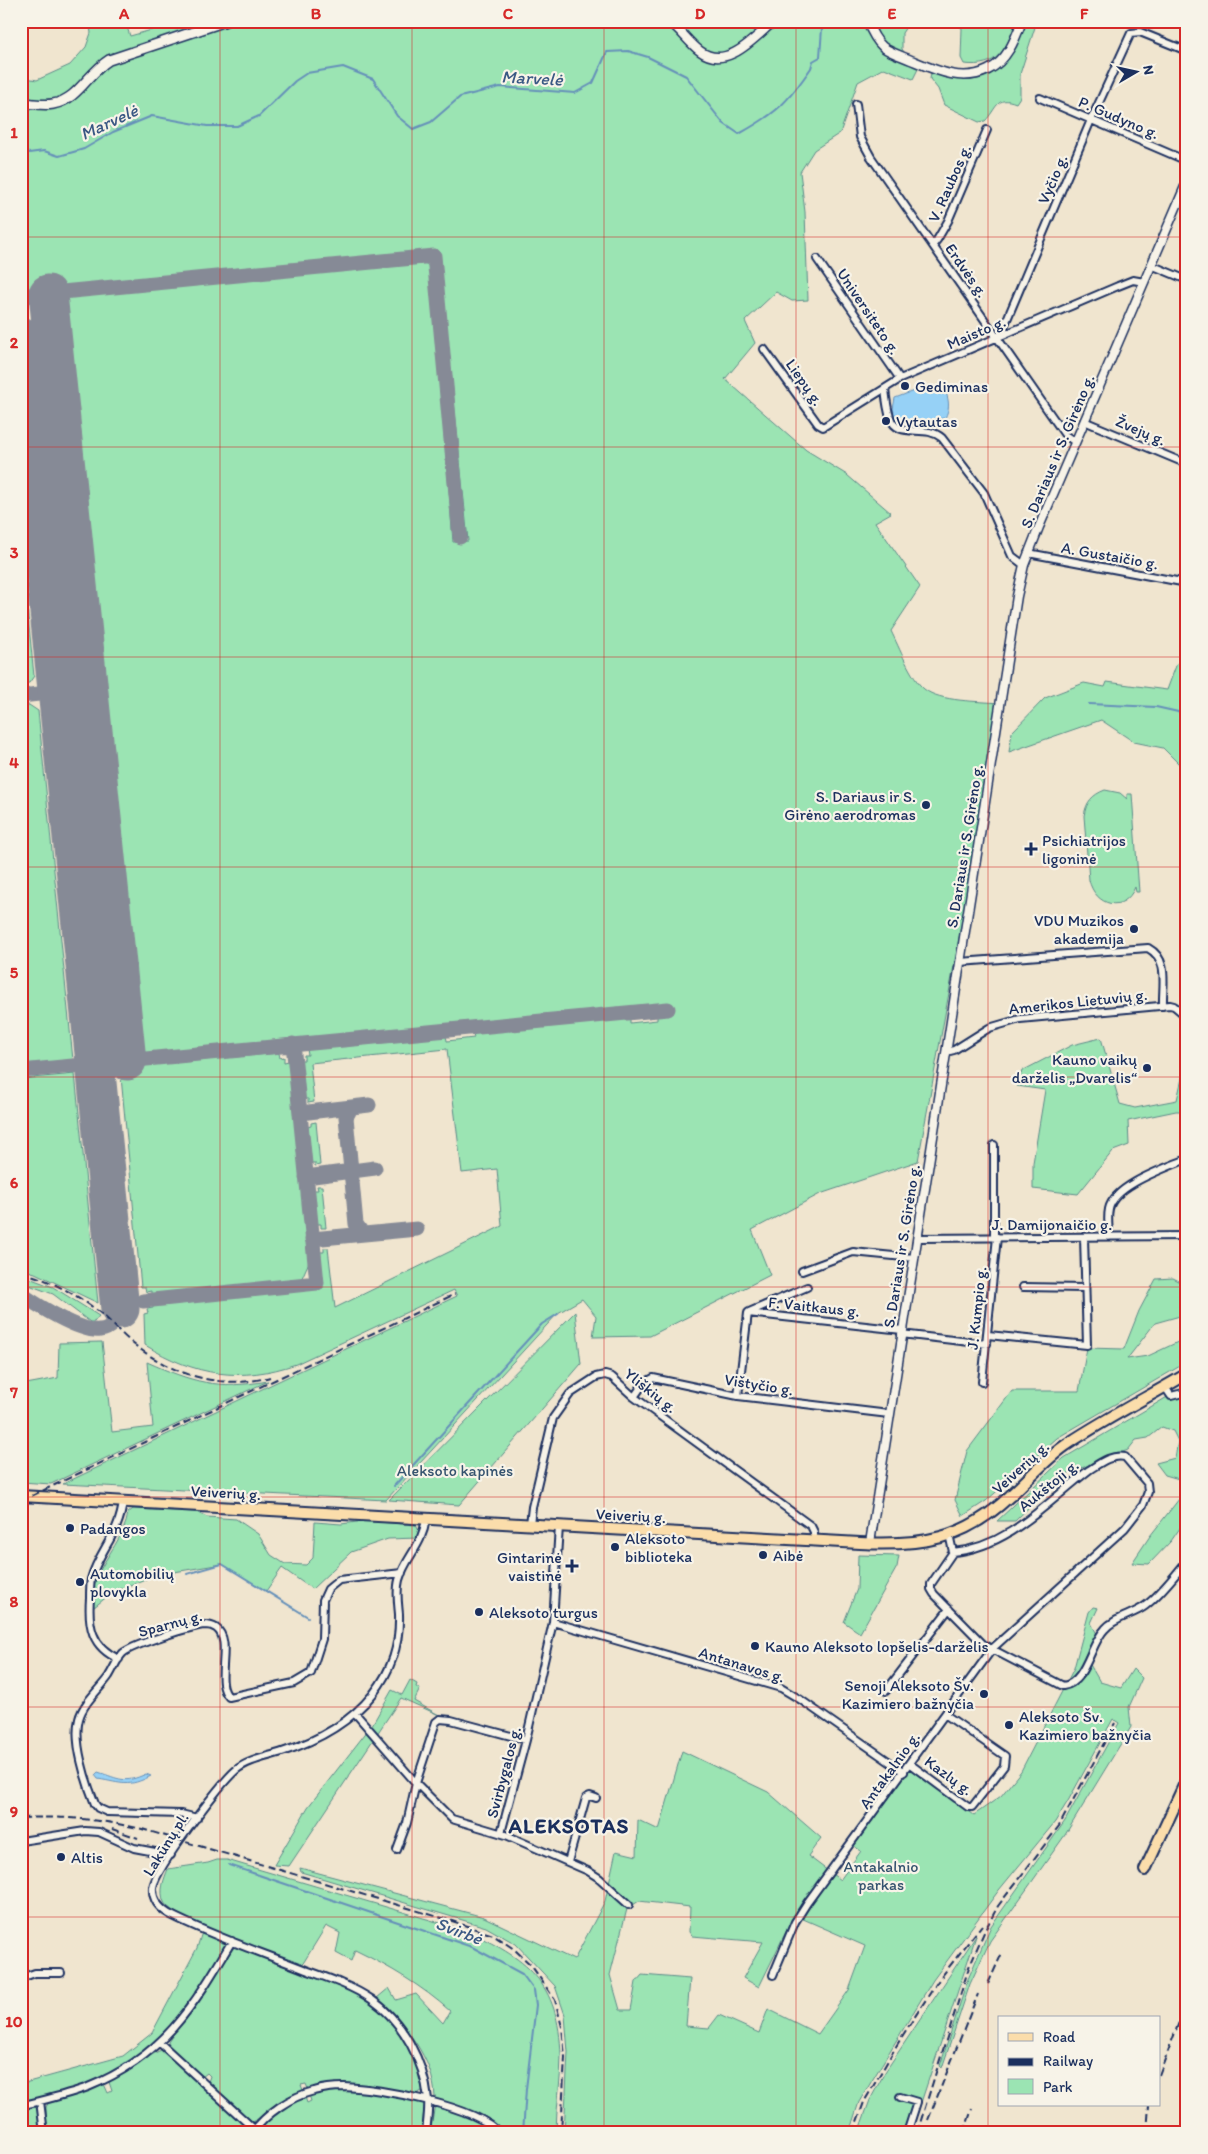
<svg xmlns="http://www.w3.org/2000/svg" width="1208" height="2154" font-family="Itim,sans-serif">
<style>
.green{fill:#9be4b3;stroke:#5b8a88;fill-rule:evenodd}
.water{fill:#96d1f6;stroke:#6590b9}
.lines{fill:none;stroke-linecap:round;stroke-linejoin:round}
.stream{stroke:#6590b9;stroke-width:2}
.taxiway{stroke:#868a96;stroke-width:15}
.runway{stroke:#868a96;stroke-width:39}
.minor-casing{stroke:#1b2f5e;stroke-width:10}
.tertiary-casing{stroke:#1b2f5e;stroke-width:11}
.secondary-casing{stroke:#1b2f5e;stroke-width:12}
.primary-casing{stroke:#1b2f5e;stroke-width:14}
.minor{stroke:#f7f3e8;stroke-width:6}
.tertiary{stroke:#f7f3e8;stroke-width:8}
.secondary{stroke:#f7f3e8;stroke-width:9}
.primary{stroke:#fbddab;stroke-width:10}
.rail{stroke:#1b2f5e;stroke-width:2;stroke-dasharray:8 4;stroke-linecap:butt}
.grid{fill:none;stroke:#d62828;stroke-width:1;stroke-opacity:0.55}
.poi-dot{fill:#1b2f5e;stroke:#f7f3e8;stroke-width:2}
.labels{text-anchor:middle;stroke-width:4.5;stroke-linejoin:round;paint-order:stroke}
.street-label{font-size:16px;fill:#1b2f5e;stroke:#f7f3e8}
.poi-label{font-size:16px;fill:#1b2f5e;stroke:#f7f3e8;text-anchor:start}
.park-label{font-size:16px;fill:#35536f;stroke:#f7f3e8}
.water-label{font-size:18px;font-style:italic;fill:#3a5884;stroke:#f7f3e8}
.district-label{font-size:21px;font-weight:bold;letter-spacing:1px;fill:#1b2f5e;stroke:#f7f3e8}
.neatline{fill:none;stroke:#d62828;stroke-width:2}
.grid-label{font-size:16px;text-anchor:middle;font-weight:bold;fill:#d62828}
</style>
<rect width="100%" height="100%" fill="#f0e5cf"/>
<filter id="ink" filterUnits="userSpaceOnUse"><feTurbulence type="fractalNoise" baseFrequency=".02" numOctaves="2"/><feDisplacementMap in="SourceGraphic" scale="10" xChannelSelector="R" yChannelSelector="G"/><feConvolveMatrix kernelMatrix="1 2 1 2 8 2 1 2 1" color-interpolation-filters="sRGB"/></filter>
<g filter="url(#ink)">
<!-- green -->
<path class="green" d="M89 21H125L130 36 184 21H910L902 33V49L906 55 922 61 913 79 884 68 858 82 840 133 814 150 800 172 805 212 808 300 792 301 776 292 745 321 755 343 725 379 806 450 847 475 891 513 875 522 920 587 891 631C899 647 911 678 924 689 940 702 979 701 999 703L960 933 918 1161 820 1194 752 1230 770 1275 650 1336 593 1337 596 1316 582 1299 558 1313 386 1500 63 1484 457 1296 454 1290 296 1364C241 1383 195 1376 145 1345L144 1314 148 1313 147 1309 153 1308V1304L323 1288 319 1252H324V1248H328L335 1308 502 1226 497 1169 462 1173 447 1049 310 1063 314 1102 308 1103V1099H304L300 1060H304V1055H308L307 1049 446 1035 447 1041 474 1038 473 1033 630 1018V1023L657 1020V1015L670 1014 669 1004 138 1054 61 297 408 262C420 261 429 261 432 274L453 542 468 541 439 251 21 291V77L37 80 70 65 86 47 91 33Z
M951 21H1016C1006 50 998 68 964 64L961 58 962 28Z
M1027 21H1037L1020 74V97L1016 103C996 95 997 109 985 121L979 122 944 105 938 89 930 79 931 73C992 92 1002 71 1027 21Z
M21 546 34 676 29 683 21 684Z
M1177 663 1187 664V795L1184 792 1183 768 1163 748 1134 742 1101 720 1009 752 1012 732 1045 698 1084 683 1105 687 1107 682 1167 690Z
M29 705 38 711 73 1060 21 1066V706Z
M1105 790 1120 793 1127 799V794H1132L1139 892H1136L1135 887C1124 914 1095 906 1089 880L1084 816C1086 802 1092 795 1105 790Z
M1101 1038 1120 1104 1135 1108 1177 1100 1187 1056V1111H1176L1128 1121 1129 1145 1113 1151 1078 1194 1033 1189V1163L1045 1090 1017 1086 1022 1071 1072 1045Z
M279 1053 280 1058 284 1057V1062L289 1061 309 1262 301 1280 151 1294V1291L146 1292 145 1287H141L121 1077 124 1076V1071H128V1067Z
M75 1074 98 1303 35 1273 21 1269V1079Z
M316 1122 320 1165 315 1166V1163H310L307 1127 311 1126V1123Z
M317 1186H322L326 1228H321V1224H317L313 1190H318Z
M21 1275 53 1287 99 1316 94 1322H90L53 1294 21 1282Z
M1173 1278 1187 1285V1314L1155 1323 1127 1359 1148 1356 1180 1341 1187 1353V1362L1057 1438 986 1501 963 1516 955 1500 967 1451 1012 1391H1079L1087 1348 1124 1349 1139 1311 1156 1279Z
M575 1312 581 1364 459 1505 389 1500Z
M102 1342 112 1432 153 1427 147 1362C192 1382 218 1390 268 1381L51 1484 21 1482V1385L58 1378 59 1343Z
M1187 1393V1518L1171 1541 1149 1564 1132 1563 1150 1536 1183 1494 1186 1481 1165 1475 1156 1463 1175 1458 1178 1441 1173 1431 1162 1427 1148 1438 1136 1440 1128 1450 1061 1476 1015 1521H997L1064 1458 1169 1396Z
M133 1509 197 1512 207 1517 236 1519 258 1534 271 1555 285 1564 306 1565 313 1558 315 1522 341 1524 365 1521 416 1525 420 1533 418 1538 388 1539 351 1552 312 1589 282 1568 266 1591 222 1564 156 1575 114 1591 93 1608C94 1598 92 1586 97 1577 106 1555 125 1536 128 1513Z
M858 1555 899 1556 897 1567 860 1633 844 1622 857 1589Z
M1093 1607 1098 1608 1091 1623 1097 1634 1085 1656 1100 1682 1121 1688 1133 1669 1142 1678 1129 1707 1131 1727 1065 1835 990 1941 970 1984 942 2068 940 2066 968 1979 991 1926 1065 1821 1119 1723 1113 1719 1068 1801 1055 1822 999 1890 933 1980 859 2102 849 2133H564L568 2052 565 2015 555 1986 516 1944 486 1927 301 1872 300 1868 484 1917 574 1960 605 1901 616 1851 637 1856 638 1820 659 1830 682 1751 768 1792 821 1838 808 1856 840 1880 861 1851 854 1846 911 1768 974 1815 1001 1796 1021 1771 1074 1668 1089 1612ZM639 1901 690 1907 689 1932 692 1936 763 1942 743 1978 759 1987 794 1915 865 1946 849 1990 818 2034 768 2009 759 2033 719 2015 709 2028 686 2026 690 1979 642 1975 636 1982 631 2010H620L610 1975 627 1909Z
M410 1680 417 1684 416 1687 420 1689 414 1701 439 1715 401 1698 289 1866 274 1865 308 1807 372 1725 392 1690 402 1695Z
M217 1860H227L464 1930C527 1958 559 1982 561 2056 561 2082 556 2107 556 2133H430C432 2121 435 2109 435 2098 434 2058 404 2024 377 1998L389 1988 396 2000 416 1994 443 2023 450 2011C422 1986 390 1967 355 1950L351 1961 336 1953 340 1933 326 1926 302 1965C278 1955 172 1920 164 1902 159 1891 164 1879 168 1869L208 1863Z
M202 1932 225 1941 226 1947C188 2004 160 2052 94 2081 71 2091 46 2096 21 2103V2084L123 2056 152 2033 197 1948Z
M976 1936 911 2133H858L870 2100 885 2072Z
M235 1946C260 1955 285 1965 310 1975 331 1983 354 1991 372 2004 399 2025 417 2058 424 2090L416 2094 346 2083 308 2089 306 2084 301 2085 303 2090 286 2098 253 2122 208 2082 210 2076 207 2073 202 2077 169 2046 168 2042Z
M162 2050 248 2128V2133H47L46 2107 49 2102 87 2091 104 2084 108 2093 112 2091 109 2082C119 2076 155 2051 162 2050Z
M332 2090 361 2091 425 2102 421 2133H256C270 2116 285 2106 305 2097L307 2103 311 2101 309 2095Z
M31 2106 38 2108 41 2133H21V2109Z"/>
<!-- water -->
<path class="water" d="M935 389 946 392C949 402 950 408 945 418L906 424 896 420 893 409 895 398 914 391Z
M98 1772C120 1779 124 1784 146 1774L151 1776C128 1788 122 1783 98 1779L95 1775Z"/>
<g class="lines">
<!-- stream -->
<path class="stream" d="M956 21 968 23 973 21
M21 150 29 153 44 151 59 156 84 149 113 132 152 116 207 126H237L259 116 295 81 307 73 343 67 373 79 397 116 413 129 431 122 460 97 500 87 575 93 593 83 607 52 628 51 648 57 686 76 723 123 739 134C777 113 787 103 811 68L813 61 820 57 822 28 842 25 847 21
M1089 704 1156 707 1187 714
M394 1486 542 1324 558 1314
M187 1574 222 1564 308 1617
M229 1865 472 1947 522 1974 534 1990 536 2005 526 2089 523 2133"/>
<!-- taxiway -->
<path class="taxiway" d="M21 296 434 256 460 537
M21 696 57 692
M21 1071 668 1009
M351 1108 346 1117 356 1224 363 1234
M300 1113 369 1105
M306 1177 375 1168
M312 1239 417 1229
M21 1294C37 1305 81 1333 100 1330 111 1329 118 1319 120 1309
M143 1301 317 1283 293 1044"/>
<!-- runway -->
<path class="runway" d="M48 294 127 1061
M21 336 120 1309"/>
<defs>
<path id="minor" d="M1040 98 1187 161
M856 104 860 137 871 157 1065 435 1075 442
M933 245 937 240 948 221 987 130
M817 259 900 379
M1151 265 1187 280
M1000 336 1091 120 1131 33 1140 32 1187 51
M764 349 818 424 823 427 900 379 1118 286 1133 280 1144 282
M885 389C886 398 887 408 890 417 897 440 925 423 942 438L984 493 1012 556 1024 565
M1084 421 1187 464
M1028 553 1187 583
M1185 583 1187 565
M960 962 1148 948C1170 960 1162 985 1163 1006
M946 1052 954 1050 989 1028 1020 1019 1170 1005 1174 1006 1186 1016
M994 1145V1237
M1109 1237C1109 1229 1107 1218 1109 1209 1114 1185 1166 1168 1187 1159
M917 1238 1187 1236
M802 1271 853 1252 914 1258
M1023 1287 1084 1288
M749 1312 807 1287
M901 1334 987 1344
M988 1335 1087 1345 1084 1237
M982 1382 997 1237
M1165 1387 1171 1396 1187 1392
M738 1396 748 1313 902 1330
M634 1397 644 1383 653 1378 738 1396 889 1414
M426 1519C422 1547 406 1556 399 1580 396 1591 398 1603 399 1614 400 1645 392 1670 373 1694 349 1724 317 1741 282 1752 267 1757 248 1760 236 1770 220 1784 156 1868 153 1887 152 1899 159 1908 169 1914 212 1936 260 1952 306 1970 328 1978 352 1986 371 1999 403 2021 424 2062 428 2099 429 2110 427 2122 426 2133
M530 1524 532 1507 553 1418 570 1394 596 1377 605 1375 612 1377 634 1397 811 1526 814 1532V1540
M949 1534 953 1552 931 1584V1589L934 1594 984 1645 1063 1686C1086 1683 1090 1644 1105 1629 1114 1618 1133 1615 1145 1606 1161 1594 1174 1576 1187 1561
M553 1622 781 1688 801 1700 904 1772
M119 1659C91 1647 88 1625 90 1598 90 1592 90 1585 91 1579 99 1550 120 1534 123 1501
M886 1691 949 1609
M355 1713 416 1783 452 1819 506 1835 588 1871 599 1878 629 1905
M910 1764 968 1807H972L1004 1766 1005 1756 946 1715
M197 1818 181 1814 107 1812 98 1808 95 1804C86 1782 73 1742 79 1719 83 1703 100 1689 109 1676 114 1668 117 1659 123 1653 132 1645 192 1626 205 1625 209 1625 213 1626 216 1628 234 1641 213 1682 229 1697L294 1683 311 1673 322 1639 323 1600 328 1589 339 1580 402 1573
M501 1833 526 1740 553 1622 559 1526
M21 1841 85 1831 99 1832 134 1848 171 1855
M397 1850 407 1823 416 1783 436 1722 440 1719 451 1720 526 1740
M568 1862 586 1798 590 1796 596 1798
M773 1975 795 1922 807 1903 993 1648 1125 1528 1143 1505 1148 1492 1147 1483 1125 1457C1112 1454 1100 1463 1089 1470 1047 1502 1009 1547 953 1552
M21 1978 35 1973H61
M160 2043 255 2130
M900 2097 917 2102 907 2133
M40 2101 44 2133
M21 2106C43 2100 66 2095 88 2087 163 2057 193 2007 232 1941
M252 2133C267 2113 290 2097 314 2091 324 2088 334 2087 344 2087 379 2088 477 2106 499 2133"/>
<path id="tertiary" d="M669 21C681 30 689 43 700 51 727 71 755 37 774 21
M867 21C871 31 875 40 883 47 891 53 902 56 911 60 935 70 962 83 988 70 1007 61 1015 40 1022 21
M870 1543 1017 596 1024 565 1039 527 1187 182"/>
<path id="secondary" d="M21 103C32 103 43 106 53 104 78 100 88 73 109 60L226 21"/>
<path id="primary" d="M21 1496 860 1543C921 1546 964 1540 1010 1496 1029 1479 1047 1457 1069 1443 1107 1418 1148 1397 1187 1374
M1145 1870 1187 1779"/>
</defs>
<!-- minor casing -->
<use href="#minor" class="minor-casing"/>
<!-- tertiary casing -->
<use href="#tertiary" class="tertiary-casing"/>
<!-- secondary casing -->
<use href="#secondary" class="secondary-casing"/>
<!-- primary casing -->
<use href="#primary" class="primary-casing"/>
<!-- minor -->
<use href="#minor" class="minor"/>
<!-- tertiary -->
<use href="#tertiary" class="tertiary"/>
<!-- secondary -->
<use href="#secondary" class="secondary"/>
<!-- primary -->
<use href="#primary" class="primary"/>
<!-- rail -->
<path class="rail" d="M1186 1001H1187
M21 1272C51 1280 82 1297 105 1317 116 1327 125 1338 136 1346 175 1376 222 1390 270 1377
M21 1501 455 1294
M21 1818C65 1816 99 1819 142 1829L452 1921 493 1935 514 1949 531 1965 555 2000 562 2027 565 2057 561 2133
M112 1829 138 1838
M988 1984 1002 1953
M1159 2075 1187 2001
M928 2120 978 1994
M853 2133 864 2102 901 2038 938 1981 982 1925
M917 2133 969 1967 985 1930 998 1906 1059 1826 1115 1723
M964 2133 972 2109
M1147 2133 1149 2105"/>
</g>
</g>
<!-- grid -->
<path class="grid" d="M220 21V2133M412 21V2133M604 21V2133M796 21V2133M988 21V2133M21 237H1187M21 447H1187M21 657H1187M21 867H1187M21 1077H1187M21 1287H1187M21 1497H1187M21 1707H1187M21 1917H1187"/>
<!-- markers -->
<g class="poi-dot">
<circle cx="905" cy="386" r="5"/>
<circle cx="886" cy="421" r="5"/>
<circle cx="926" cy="805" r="5"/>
<path d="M1028.5 841.5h5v5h5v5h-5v5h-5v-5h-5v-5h5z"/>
<circle cx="1134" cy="929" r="5"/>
<circle cx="1147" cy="1068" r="5"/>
<circle cx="70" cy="1528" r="5"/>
<circle cx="615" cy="1547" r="5"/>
<circle cx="763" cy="1555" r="5"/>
<path d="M569.5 1558.5h5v5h5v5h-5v5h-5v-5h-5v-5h5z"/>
<circle cx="80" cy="1582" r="5"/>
<circle cx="479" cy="1612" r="5"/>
<circle cx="755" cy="1646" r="5"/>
<circle cx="984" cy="1694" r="5"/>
<circle cx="1009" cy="1725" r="5"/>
<circle cx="61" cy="1857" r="5"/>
</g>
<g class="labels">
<!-- street labels -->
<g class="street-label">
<text transform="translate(1119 117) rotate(23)" y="6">P. Gudyno g.</text>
<text transform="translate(1052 179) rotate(-67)" y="6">Vyčio g.</text>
<text transform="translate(949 183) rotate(-66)" y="6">V. Raubos g.</text>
<text transform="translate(967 270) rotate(55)" y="6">Erdvės g.</text>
<text transform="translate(869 311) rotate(56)" y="6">Universiteto g.</text>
<text transform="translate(976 332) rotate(-23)" y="6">Maisto g.</text>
<text transform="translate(805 382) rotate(55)" y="6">Liepų g.</text>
<text transform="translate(1141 430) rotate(23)" y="6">Žvejų g.</text>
<text transform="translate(1057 451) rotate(-67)" y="6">S. Dariaus ir S. Girėno g.</text>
<text transform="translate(1110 555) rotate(10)" y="6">A. Gustaičio g.</text>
<text transform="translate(964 846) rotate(-81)" y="6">S. Dariaus ir S. Girėno g.</text>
<text transform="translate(1078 1001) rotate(-6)" y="6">Amerikos Lietuvių g.</text>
<text x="1052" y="1230">J. Damijonaičio g.</text>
<text transform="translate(901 1246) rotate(-81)" y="6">S. Dariaus ir S. Girėno g.</text>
<text transform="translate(814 1306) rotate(6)" y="6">F. Vaitkaus g.</text>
<text transform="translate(976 1308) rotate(-84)" y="6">J. Kumpio g.</text>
<text transform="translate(759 1384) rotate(9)" y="6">Vištyčio g.</text>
<text transform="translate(651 1390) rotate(38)" y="6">Yliškių g.</text>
<text transform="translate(1020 1467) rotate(-42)" y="6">Veiverių g.</text>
<text transform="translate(1048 1485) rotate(-39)" y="6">Aukštoji g.</text>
<text transform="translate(226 1492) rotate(3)" y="6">Veiverių g.</text>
<text transform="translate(631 1515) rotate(3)" y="6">Veiverių g.</text>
<text transform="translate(170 1623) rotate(-15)" y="6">Sparnų g.</text>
<text transform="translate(742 1664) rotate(17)" y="6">Antanavos g.</text>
<text transform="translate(889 1770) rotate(-54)" y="6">Antakalnio g.</text>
<text transform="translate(503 1772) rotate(-75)" y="6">Svirbygalos g.</text>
<text transform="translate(949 1775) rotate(36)" y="6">Kazlų g.</text>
<text transform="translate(165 1844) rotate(-58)" y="6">Lakūnų pl.</text>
</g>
<!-- poi labels -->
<g class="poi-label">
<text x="915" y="392">Gediminas</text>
<text x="896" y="427">Vytautas</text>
<text x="916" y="802" text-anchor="end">S. Dariaus ir S.<tspan x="916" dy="18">Girėno aerodromas</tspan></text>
<text x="1042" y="846">Psichiatrijos<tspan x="1042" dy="18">ligoninė</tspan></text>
<text x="1124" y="926" text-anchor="end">VDU Muzikos<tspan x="1124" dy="18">akademija</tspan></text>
<text x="1137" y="1065" text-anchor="end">Kauno vaikų<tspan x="1137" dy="18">darželis „Dvarelis“</tspan></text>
<text x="80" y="1534">Padangos</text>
<text x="625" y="1544">Aleksoto<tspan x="625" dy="18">biblioteka</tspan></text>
<text x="773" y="1561">Aibė</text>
<text x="562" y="1563" text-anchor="end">Gintarinė<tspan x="562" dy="18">vaistinė</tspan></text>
<text x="90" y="1579">Automobilių<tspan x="90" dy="18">plovykla</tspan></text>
<text x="489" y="1618">Aleksoto turgus</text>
<text x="765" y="1652">Kauno Aleksoto lopšelis-darželis</text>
<text x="974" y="1691" text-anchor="end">Senoji Aleksoto Šv.<tspan x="974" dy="18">Kazimiero bažnyčia</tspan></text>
<text x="1019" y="1722">Aleksoto Šv.<tspan x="1019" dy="18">Kazimiero bažnyčia</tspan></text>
<text x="71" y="1863">Altis</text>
</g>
<!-- park labels -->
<g class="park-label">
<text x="455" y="1476">Aleksoto kapinės</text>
<text x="881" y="1872">Antakalnio<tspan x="881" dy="18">parkas</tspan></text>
</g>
<!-- water labels -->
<g class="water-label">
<text transform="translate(532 78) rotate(3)" y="6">Marvelė</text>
<text transform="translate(109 122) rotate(-25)" y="6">Marvelė</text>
<text transform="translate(459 1931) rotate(21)" y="6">Svirbė</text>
</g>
<!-- district labels -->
<g class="district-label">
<text x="569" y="1833">ALEKSOTAS</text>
</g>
</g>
<!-- margin -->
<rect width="1208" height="2154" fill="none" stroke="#f7f3e8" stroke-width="55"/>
<!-- legend -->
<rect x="998" y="2016" width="162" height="90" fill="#f7f3e8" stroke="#9fa5b1"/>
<rect x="1008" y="2033" width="25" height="8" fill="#fbddab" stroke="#9fa5b1"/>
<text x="1043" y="2042" font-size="15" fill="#1b2f5e">Road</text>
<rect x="1008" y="2058" width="25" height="8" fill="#1b2f5e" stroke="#9fa5b1"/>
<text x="1043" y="2066" font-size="15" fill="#1b2f5e">Railway</text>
<rect x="1008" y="2079" width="25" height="15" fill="#9be4b3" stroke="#9fa5b1"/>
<text x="1043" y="2092" font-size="15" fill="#1b2f5e">Park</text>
<!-- north arrow -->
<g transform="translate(1136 72) rotate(81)" stroke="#f7f3e8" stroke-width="4" paint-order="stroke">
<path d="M0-4L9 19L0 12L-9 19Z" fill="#1b2f5e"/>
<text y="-8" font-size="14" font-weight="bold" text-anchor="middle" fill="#1b2f5e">N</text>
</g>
<rect x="28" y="28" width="1152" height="2098" class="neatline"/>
<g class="grid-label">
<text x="124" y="19">A</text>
<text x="316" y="19">B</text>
<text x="508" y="19">C</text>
<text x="700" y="19">D</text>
<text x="892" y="19">E</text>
<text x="1084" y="19">F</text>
<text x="14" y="138">1</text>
<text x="14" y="348">2</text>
<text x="14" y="558">3</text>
<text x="14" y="768">4</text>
<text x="14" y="978">5</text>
<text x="14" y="1188">6</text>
<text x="14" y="1398">7</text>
<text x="14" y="1607">8</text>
<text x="14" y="1817">9</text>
<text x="14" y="2027">10</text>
</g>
</svg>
